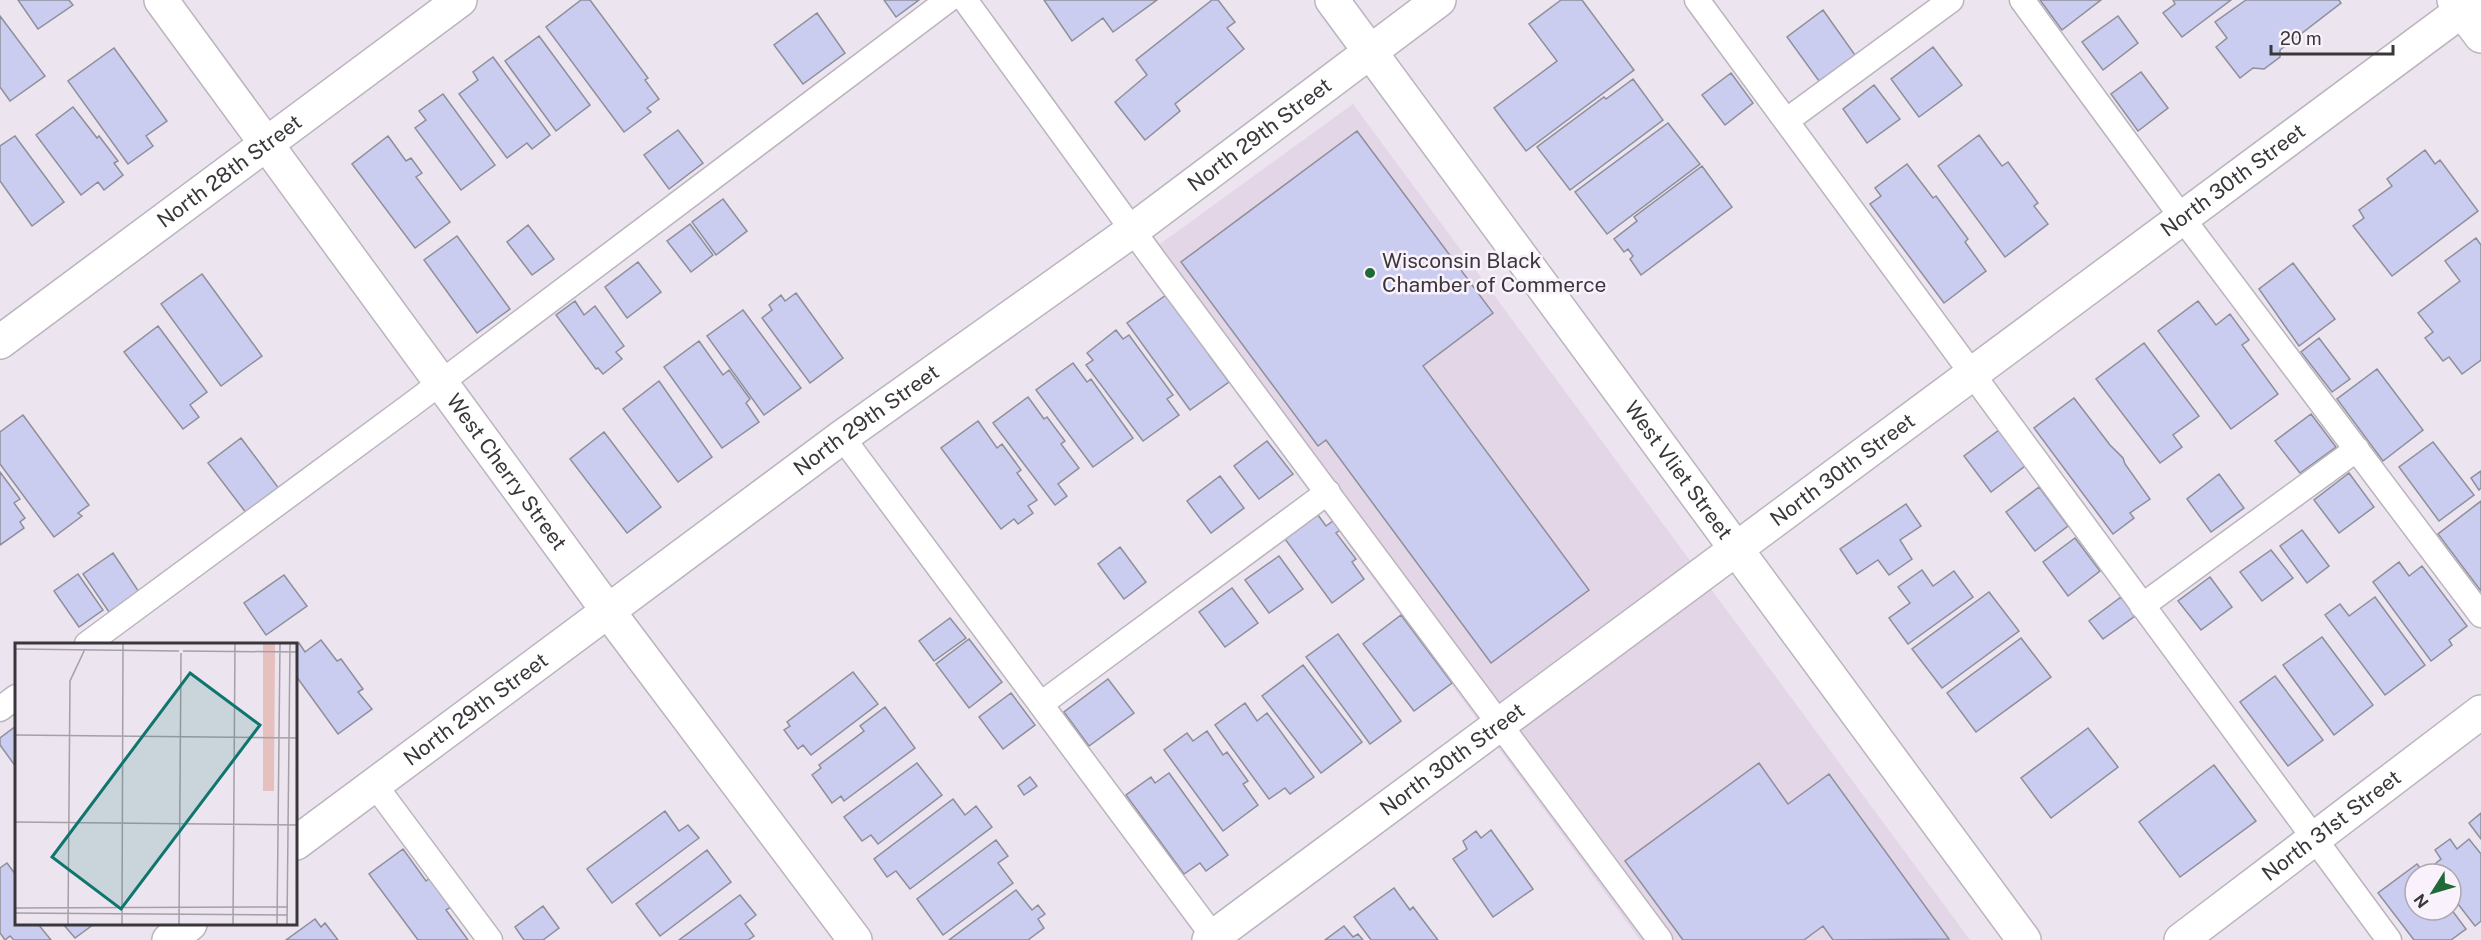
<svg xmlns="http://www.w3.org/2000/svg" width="2481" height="940" font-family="'Public Sans',sans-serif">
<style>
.built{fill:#e3d7e7}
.building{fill:#caccf0;stroke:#8e8f9a;stroke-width:1.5}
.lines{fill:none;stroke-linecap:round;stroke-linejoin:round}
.service-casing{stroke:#bbb4be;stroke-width:27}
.minor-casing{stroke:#bbb4be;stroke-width:36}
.tertiary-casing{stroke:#bbb4be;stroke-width:36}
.service{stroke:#fff;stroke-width:24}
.minor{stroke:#fff;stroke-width:33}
.tertiary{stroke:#fff;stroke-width:33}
.poi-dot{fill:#206a38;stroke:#f9f2fc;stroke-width:2}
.labels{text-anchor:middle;stroke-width:5;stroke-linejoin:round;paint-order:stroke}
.street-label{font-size:21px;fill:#3a373b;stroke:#f9f2fc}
.poi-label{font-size:21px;fill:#3a373b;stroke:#f9f2fc;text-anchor:start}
.inset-road{fill:none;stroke:#a59fa7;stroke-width:1.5}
.view{fill:#0f766e;fill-opacity:0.15;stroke:#0f766e;stroke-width:3}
.inset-edge{fill:none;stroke:#3a373b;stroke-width:3}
</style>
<rect width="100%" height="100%" fill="#ece4ef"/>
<!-- built -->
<path class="built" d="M1353 104 1970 940H1640L1138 260Z"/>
<!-- building -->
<path class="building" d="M18 0H69L73 5 38 29Z
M581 0H590L648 78 645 80 659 99 647 108 651 112 624 132 546 27Z
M884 0H919L896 17Z
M1044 0H1157L1113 32 1103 18 1072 41Z
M1212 0H1218L1235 22 1227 28 1244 49 1175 104 1180 111 1145 140 1115 102 1147 75 1136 60Z
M1561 0H1582L1634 70 1526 151 1494 108 1557 61 1529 24Z
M2040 0H2101L2062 30Z
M2173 0H2231L2182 37 2163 13 2175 4Z
M2246 0H2339L2341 3 2280 50V57L2264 69 2253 68 2240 78 2216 47 2227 38 2215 22Z
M1823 10 1855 55 1819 81 1787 37Z
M817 13 845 53 803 84 774 45Z
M0 16 45 76 10 101 0 87Z
M2118 16 2138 43 2103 70 2082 42Z
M539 36 590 105 556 131 505 61Z
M1933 47 1962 85 1919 117 1891 79Z
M114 48 167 121 146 136 153 146 128 164 68 81Z
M493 57 550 135 532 149 527 143 507 158 459 94 478 80 473 72Z
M2141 72 2168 108 2138 131 2111 94Z
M1731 73 1753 103 1725 125 1702 95Z
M1633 79 1663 120 1570 190 1537 147 1604 97 1606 99Z
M1874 85 1900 119 1867 143 1843 109Z
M443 94 495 165 461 190 415 128 426 120 419 111Z
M73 107 97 138 99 136 118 161 114 163 123 175 104 190 98 182 81 195 36 135Z
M1668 123 1700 164 1607 234 1575 192Z
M678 130 703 163 669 189 644 155Z
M1357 131 1493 313 1423 366 1589 590 1491 663 1326 440 1318 446 1181 262Z
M1979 135 2002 166 2008 162 2038 203 2034 206 2048 224 2005 257 1938 166Z
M15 136 64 202 32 226 0 181V146Z
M388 136 406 161 411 158 422 173 416 177 450 222 415 248 352 164Z
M2425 150 2435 164 2440 160 2478 211 2392 276 2353 226 2364 218 2359 210 2392 186 2387 179Z
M1907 164 1933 198 1936 196 1968 239 1965 242 1986 271 1944 303 1870 204 1881 196 1875 188Z
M1702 166 1732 207 1641 275 1630 259 1633 256 1628 249 1624 252 1614 239 1637 221 1634 217Z
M723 199 747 231 716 255 692 222Z
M690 224 713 255 691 272 667 241Z
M528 225 554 259 532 275 507 242Z
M457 236 510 309 477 333 424 260Z
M2476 238 2481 245V360L2462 374 2449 357 2443 361 2425 338 2433 332 2418 313 2460 281 2445 261Z
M638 262 661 292 627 318 605 287Z
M2293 263 2335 319 2299 346 2259 289Z
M202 274 262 356 221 386 161 304Z
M796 293 843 358 810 383 762 318 772 310 769 305 781 295 785 301Z
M1166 295 1180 315 1184 312 1212 352 1209 355 1229 382 1190 410 1127 323Z
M575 301 584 315 595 306 624 346 616 352 622 359 603 374 598 368 596 369 556 315Z
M2198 301 2216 325 2230 314 2249 340 2242 345 2278 394 2231 429 2158 331Z
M743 310 801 388 764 415 707 336Z
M158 326 207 392 190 405 199 417 183 429 124 352Z
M1116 330 1123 339 1129 335 1173 395 1167 399 1179 415 1143 441 1086 365 1093 360 1087 353Z
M2319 338 2350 379 2332 392 2301 352Z
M699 341 723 375 729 370 750 399 746 403 759 422 722 448 664 367Z
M2144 343 2199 416 2173 435 2182 447 2160 463 2096 379Z
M1073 363 1087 382 1091 379 1133 438 1093 467 1036 390Z
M2377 369 2423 430 2383 461 2337 399Z
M659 381 712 457 678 482 623 409Z
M1028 397 1044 419 1047 417 1065 441 1061 444 1079 468 1058 484 1067 496 1055 505 993 423Z
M2074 398 2110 445 2123 458 2125 464 2150 499 2130 513 2134 518 2113 534 2034 428Z
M2311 414 2336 447 2300 473 2275 441Z
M23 415 89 505 78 513 82 516 54 537 0 464V432Z
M978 421 997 448 1002 444 1021 470 1017 473 1037 500 1028 506 1033 513 1018 524 1014 519 1001 529 941 448Z
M1999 430 2025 466 1991 492 1964 456Z
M604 432 661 507 627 533 570 459Z
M241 438 280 490 247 514 208 463Z
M1267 441 1293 474 1259 499 1234 466Z
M2433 442 2474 495 2439 521 2399 467Z
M2481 471V488L2479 490 2471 478Z
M0 472 20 499 14 503 25 518 20 522 24 528 0 545Z
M2349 473 2374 507 2339 533 2314 500Z
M2219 474 2244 508 2211 532 2187 499Z
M1220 476 1244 508 1211 533 1187 501Z
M2039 487 2068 526 2035 551 2006 512Z
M2481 501V591L2438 534Z
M1906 504 1921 526 1900 540 1912 559 1889 575 1878 560 1857 574 1840 549Z
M1318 515 1326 526 1333 521 1340 530 1336 533 1356 559 1352 562 1364 579 1332 603 1285 539Z
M2302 530 2329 566 2307 583 2280 546Z
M2075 538 2100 571 2068 596 2043 562Z
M1120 547 1146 582 1124 599 1098 564Z
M2271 550 2293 578 2262 601 2240 572Z
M113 553 139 592 109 612 83 574Z
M1279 556 1303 589 1269 613 1245 580Z
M2399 562 2409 576 2422 566 2467 626 2449 640 2452 645 2431 661 2373 582Z
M1922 570 1933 586 1954 571 1973 597 1908 644 1889 618 1910 603 1898 587Z
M78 574 103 610 79 627 54 591Z
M284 575 307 606 266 635 244 603Z
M2210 577 2232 607 2201 630 2178 601Z
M1232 588 1258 623 1225 647 1199 612Z
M1989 592 2019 631 1942 688 1912 649Z
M2121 597 2135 616 2103 639 2089 621Z
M2375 597 2425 665 2385 695 2325 615 2340 604 2349 616Z
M1401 615 1452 683 1414 711 1363 644Z
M950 618 966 638 934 661 919 641Z
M1338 634 1401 721 1370 744 1306 657Z
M2322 637 2373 705 2334 735 2283 665Z
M2021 638 2051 677 1976 732 1947 693Z
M969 639 1002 682 969 708 936 664Z
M321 640 337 661 341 659 363 689 358 692 372 709 338 734 296 676V646L299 643 305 652Z
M1303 665 1362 742 1321 773 1262 696Z
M853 672 878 704 811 755 803 745 798 749 784 730 790 726 787 722Z
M2275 676 2323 740 2288 766 2240 702Z
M1108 679 1134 713 1089 746 1064 712Z
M1011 693 1035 725 1003 749 979 717Z
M1245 703 1257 721 1267 713 1314 777 1290 794 1285 788 1269 799 1215 725Z
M885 707 915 748 844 801 841 796 832 803 812 775 821 768 819 765 864 731 860 726Z
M16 726V767L0 745V738Z
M2088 728 2118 767 2051 818 2021 778Z
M1207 731 1223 755 1227 752 1248 781 1243 784 1258 805 1223 831 1164 750 1187 733 1193 741Z
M917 763 942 795 878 844 871 835 862 841 844 817Z
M1759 763 1788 804 1829 774 1949 939 1833 940 1823 926 1804 940H1683L1625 861Z
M2214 765 2256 821 2180 877 2139 822Z
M1169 773 1228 855 1206 871 1200 863 1184 874 1126 795 1151 777 1155 783Z
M1030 777 1037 786 1024 795 1018 786Z
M953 799 965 815 976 806 992 827 910 889 896 871 887 877 874 859Z
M665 811 679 831 688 825 699 838 612 903 587 869Z
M2481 813V839L2469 823Z
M1491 830 1533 889 1493 917 1453 859 1467 849 1463 841 1476 831 1481 838Z
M2450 839 2457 849 2469 839 2481 854V921L2475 926 2451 895V874H2435L2430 868 2441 859 2435 850Z
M996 840 1008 856 998 863 1013 883 943 935 917 899Z
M403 849 426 881 430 878 451 907 446 910 468 940H418L369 874Z
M707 850 731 882 660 936 636 904Z
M7 863 16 875V924H38L51 940H14L10 936 5 940 0 933V868Z
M2417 864 2425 874H2415V910L2451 909 2466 929 2451 940H2414L2378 893Z
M1394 888 1410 910 1413 907 1438 940H1371L1354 917Z
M1016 890 1032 910 1038 905 1045 914 1038 919 1044 928 1028 940H949Z
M740 895 756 915 745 924 754 936 748 940H679Z
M543 906 559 928 543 940H524L515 927Z
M315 919 321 927 325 923 338 940H286Z
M63 924H94L75 938Z
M1344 926 1353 937 1358 934 1363 940H1325Z"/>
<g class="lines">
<defs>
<path id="service" d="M965 0 1155 261 1660 940
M1697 0 2389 940
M2022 0 2183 219 2481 615
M1786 121 1951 0
M842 437 1216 940
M2142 606 2357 449
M87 644 411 405 948 0
M1041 704 1328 492
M0 709 16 697
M374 784 490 940"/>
<g id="minor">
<path id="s1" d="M161 0 608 611 855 940"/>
<path d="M2454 0 2481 36"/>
<path id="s2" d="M0 342 460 0"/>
<path id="s3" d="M296 843 842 437 1133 230 1439 0"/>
<path d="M169 940 190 924"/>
<path id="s4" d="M1209 940 2476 0"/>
<path id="s5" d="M2181 940 2481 712"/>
</g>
<g id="tertiary">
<path id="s6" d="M1332 0 2024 940"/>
</g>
</defs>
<!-- service casing -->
<use href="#service" class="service-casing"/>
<!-- minor casing -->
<use href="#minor" class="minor-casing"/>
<!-- tertiary casing -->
<use href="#tertiary" class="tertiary-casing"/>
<!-- service -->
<use href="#service" class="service"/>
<!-- minor -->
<use href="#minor" class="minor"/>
<!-- tertiary -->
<use href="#tertiary" class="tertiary"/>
</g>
<!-- markers -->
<circle class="poi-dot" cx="1370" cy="273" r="6"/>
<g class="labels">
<!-- street labels -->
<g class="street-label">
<text dy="7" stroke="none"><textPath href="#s3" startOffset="1196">North 29th Street</textPath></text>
<text dy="7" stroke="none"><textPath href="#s2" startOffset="286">North 28th Street</textPath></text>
<text dy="7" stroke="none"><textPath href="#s4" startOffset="1275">North 30th Street</textPath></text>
<text dy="7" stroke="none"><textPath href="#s3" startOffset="710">North 29th Street</textPath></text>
<text dy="7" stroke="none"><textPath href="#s6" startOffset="584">West Vliet Street</textPath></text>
<text dy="7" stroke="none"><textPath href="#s1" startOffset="585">West Cherry Street</textPath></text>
<text dy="7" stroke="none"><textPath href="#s4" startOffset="789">North 30th Street</textPath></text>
<text dy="7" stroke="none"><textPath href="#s3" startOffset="224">North 29th Street</textPath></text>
<text dy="7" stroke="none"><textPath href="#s4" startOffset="303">North 30th Street</textPath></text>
<text dy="7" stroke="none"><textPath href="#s5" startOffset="189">North 31st Street</textPath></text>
</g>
<!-- poi labels -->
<g class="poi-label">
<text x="1382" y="268">Wisconsin Black<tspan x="1382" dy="24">Chamber of Commerce</tspan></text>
</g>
</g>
<!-- overview -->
<g transform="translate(15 643)">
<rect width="282" height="282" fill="#ece4ef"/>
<path d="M248 0H260L259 148H248Z" fill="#e5c0be"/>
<path class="inset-road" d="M0 6 164 8M168 8 282 9M0 92 282 95M0 179 282 182M0 265 273 264M0 270 272 272M53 282 55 38 70 6M107 282 108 0M164 282 166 10M218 282 220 0M262 282 265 0M272 282 275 0"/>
<path class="view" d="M175 30 245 82 106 266 37 214Z"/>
<rect width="282" height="282" class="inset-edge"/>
</g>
<!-- north arrow -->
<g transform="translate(2433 892) rotate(233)"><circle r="28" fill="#f9f2fc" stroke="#ada7af" stroke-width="1.5"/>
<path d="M0-4.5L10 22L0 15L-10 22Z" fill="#206a38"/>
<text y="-9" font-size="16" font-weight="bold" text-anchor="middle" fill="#3a373b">N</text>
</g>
<!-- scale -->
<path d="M2271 45v9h122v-9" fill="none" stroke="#3a373b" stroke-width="3"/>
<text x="2280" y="45" font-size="18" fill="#3a373b" stroke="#f9f2fc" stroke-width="4.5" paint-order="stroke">20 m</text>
</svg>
